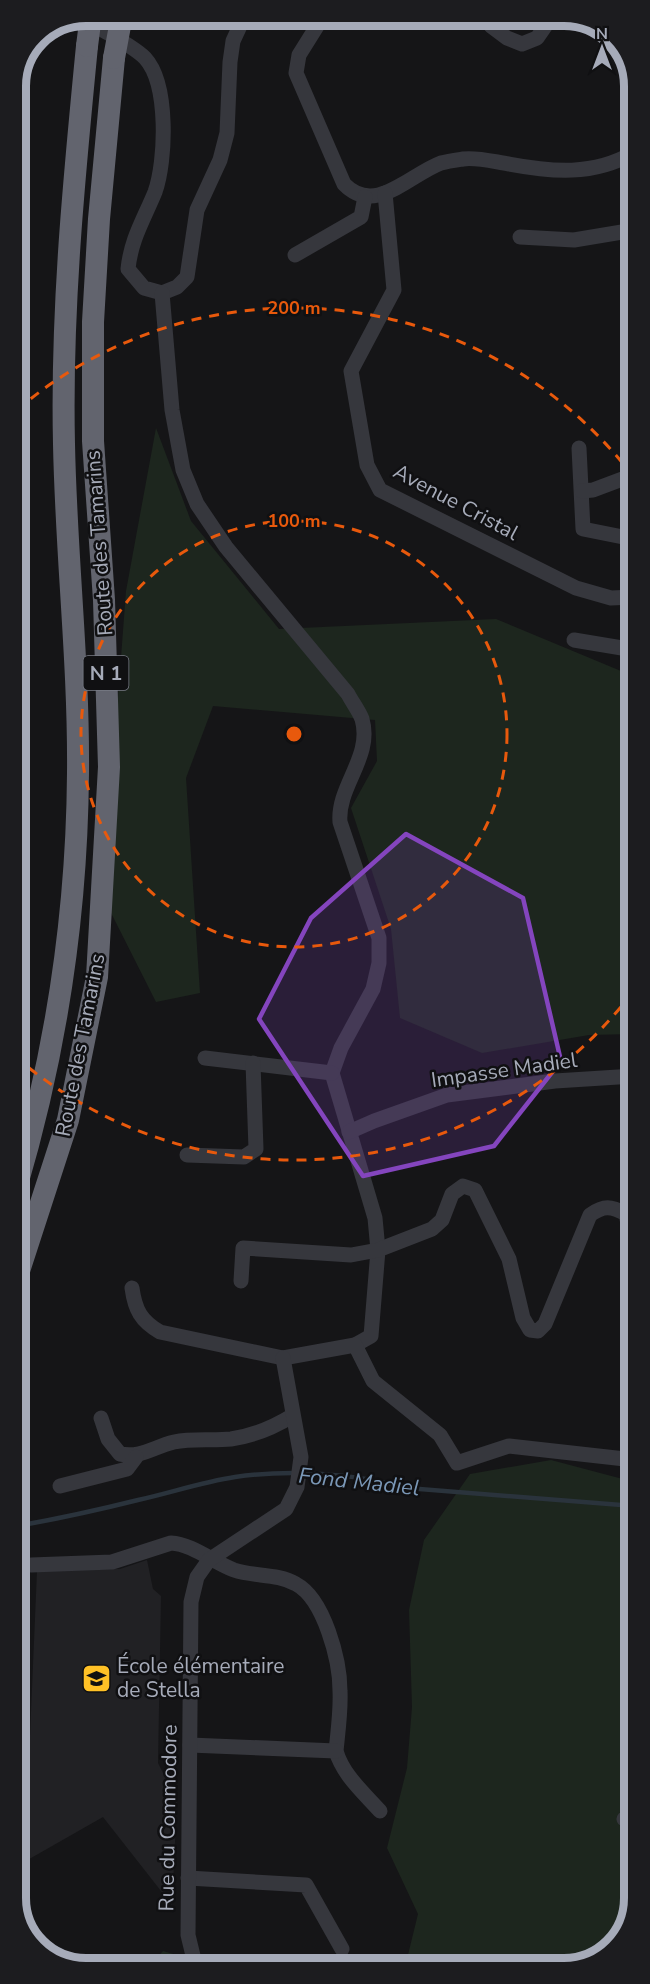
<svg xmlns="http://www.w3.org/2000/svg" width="650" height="1984" viewBox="0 0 650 1984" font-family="'Nunito Sans',sans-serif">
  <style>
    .built { fill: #212124 }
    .green { fill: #1d261e }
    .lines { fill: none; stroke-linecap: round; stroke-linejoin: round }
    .stream { stroke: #2a333c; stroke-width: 4.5 }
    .minor { stroke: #36373d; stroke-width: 15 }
    .highway { stroke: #62646e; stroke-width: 22 }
    .highway-bridge { stroke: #62646e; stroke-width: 22 }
    .marked { fill: #8445be; fill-opacity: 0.2; stroke: #8445be; stroke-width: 4.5; stroke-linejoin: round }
    .ring { fill: none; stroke: #e8590c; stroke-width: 3; stroke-dasharray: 10 8 }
    .labels { text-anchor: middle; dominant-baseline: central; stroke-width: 5; stroke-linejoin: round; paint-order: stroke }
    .shield { fill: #101012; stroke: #797c87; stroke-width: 1.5 }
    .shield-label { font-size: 20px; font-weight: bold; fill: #a6abb9 }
    .street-label { font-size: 21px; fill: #a6abb9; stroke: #101012 }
    .poi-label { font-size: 21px; fill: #a6abb9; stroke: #101012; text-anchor: start }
    .water-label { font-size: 22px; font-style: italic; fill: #7a97b6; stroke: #101012 }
    .rim { fill: none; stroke: #a6abb9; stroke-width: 8 }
    .centre { fill: #e8590c; stroke: #101012; stroke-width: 3 }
    .ring-label { font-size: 18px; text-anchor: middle; font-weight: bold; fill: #e8590c; stroke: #101012; stroke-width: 5; stroke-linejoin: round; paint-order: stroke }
  </style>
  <rect width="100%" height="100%" fill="#151517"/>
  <path class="built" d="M147,1560L153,1589L161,1596L158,1763L177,1801L172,1905L103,1817L24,1862L17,1863V1759H29L37,1571L120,1569Z"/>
  <g class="green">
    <path d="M156,428L191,521L279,629L496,619L633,676L634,1034L589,1035L482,1053L400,1018L391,929L351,808L377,761L375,720L213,706L186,778L200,993L156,1002L103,897L126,591Z"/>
    <path d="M551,1460L634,1482L635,1899L620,1942L582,1967H405L418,1914L387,1848L407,1768L412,1707L409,1610L424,1540L470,1474Z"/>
    <path d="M163,1951L221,1968L147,1969Z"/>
  </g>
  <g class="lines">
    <path class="stream" d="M17,1526C57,1519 98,1510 138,1500C170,1493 202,1482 235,1477C290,1469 354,1473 407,1488L634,1506"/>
    <g class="minor">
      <path d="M324,15L299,55L296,73L344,184C375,216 409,175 441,163C448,161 456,160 463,159C477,157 495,162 509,164C552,172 593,176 633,153"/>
      <path d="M83,19C101,30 131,44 145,58C169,84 166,161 155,192C144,219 131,239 128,269L144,288L162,293L177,287L187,277L197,210L220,160L227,133L230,62L233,41L245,15"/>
      <path d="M491,26L507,38L522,44L537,38L553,15"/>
      <path d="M385,193L394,290L351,371L367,465L380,490L576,588L611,598L633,597"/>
      <path d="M633,208L628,231L633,250"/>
      <path d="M520,237L574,240L628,231"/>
      <path d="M295,255L361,217L365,197"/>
      <path d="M162,293L172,410L183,470L197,504L226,547L348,694C352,702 359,711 362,719C373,757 337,786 340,822L379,938V963L373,989L341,1048L332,1073L375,1218L378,1250L371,1336L355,1345"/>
      <path d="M579,448L583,529L633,539"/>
      <path d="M582,491L593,490L633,475"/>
      <path d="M574,640L622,648H633"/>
      <path d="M205,1058L332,1073"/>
      <path d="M349,1132L374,1121L447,1095L555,1081L634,1076"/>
      <path d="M187,1155L244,1157L256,1149L253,1063"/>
      <path d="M241,1281L243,1248L351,1255L378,1250L432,1229L442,1220L452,1194L463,1186L475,1190L509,1259L523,1318L530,1330L538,1331L545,1324L590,1215C604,1205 611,1206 626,1214L634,1253"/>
      <path d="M132,1288C135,1310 141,1321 160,1332L283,1358L355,1345L373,1381L440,1435L457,1463L509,1446L634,1460"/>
      <path d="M101,1418L108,1439L120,1454C142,1458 153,1447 174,1442C193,1438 212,1441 231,1439C252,1436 274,1427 292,1416"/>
      <path d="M60,1486L127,1469L136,1457"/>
      <path d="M31,1565L112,1562L171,1543C192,1544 213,1562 234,1570C254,1577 277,1573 296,1584C324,1599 340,1660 340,1691C341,1710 338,1731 336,1751C343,1775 363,1792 380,1811"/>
      <path d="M190,1745L336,1751"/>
      <path d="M624,1819L635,1824"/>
      <path d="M188,1878L306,1885L342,1949"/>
      <path d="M196,1968L188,1935L191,1602L197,1577L209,1560L286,1509L297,1487L301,1457L283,1358"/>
    </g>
    <g class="highway">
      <path d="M16,1188C56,1053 77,914 78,773C79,663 66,554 64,444C61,311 74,179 87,46"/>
      <path d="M17,1277L68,1120L97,977L109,767L104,600L93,441V322L99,219L114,58"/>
    </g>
    <g class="highway-bridge">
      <path d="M87,46L91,15"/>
      <path d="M114,58L122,15"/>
    </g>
  </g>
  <path class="marked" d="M406,834L523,898L561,1061L494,1146L363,1176L259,1019L311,918Z"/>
  <g class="ring">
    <circle cx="294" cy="734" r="213"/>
    <path d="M632 993A426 426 0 0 1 17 1058M17 410A426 426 0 0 1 632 475"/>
  </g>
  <defs>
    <symbol id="school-square" viewBox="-11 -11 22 22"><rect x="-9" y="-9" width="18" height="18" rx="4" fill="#ffc126" stroke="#101012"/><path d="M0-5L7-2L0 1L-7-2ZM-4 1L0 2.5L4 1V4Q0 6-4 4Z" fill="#111"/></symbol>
  </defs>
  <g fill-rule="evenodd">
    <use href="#school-square" x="80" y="1662" width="33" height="33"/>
  </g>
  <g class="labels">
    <rect class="shield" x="83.5" y="656" width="45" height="34" rx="4.5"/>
    <g class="shield-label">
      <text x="106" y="673">N 1</text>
    </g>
    <g class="street-label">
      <text transform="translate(456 502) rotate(28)">Avenue Cristal</text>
      <text transform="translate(99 543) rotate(-94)">Route des Tamarins</text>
      <text transform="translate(80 1045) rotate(-79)">Route des Tamarins</text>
      <text transform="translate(504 1070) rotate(-8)">Impasse Madiel</text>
      <text transform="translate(168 1818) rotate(-89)">Rue du Commodore</text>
    </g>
    <g class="poi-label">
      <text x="117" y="1666">École élémentaire<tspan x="117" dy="24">de Stella</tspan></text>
    </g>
    <g class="water-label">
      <text transform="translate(359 1482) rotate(6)">Fond Madiel</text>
    </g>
  </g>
  <path d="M0 0H650V1984H0ZM86 26H564A60 60 0 0 1 624 86V1898A60 60 0 0 1 564 1958H86A60 60 0 0 1 26 1898V86A60 60 0 0 1 86 26Z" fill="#1c1c1f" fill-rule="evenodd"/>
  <path class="rim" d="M86 26H564A60 60 0 0 1 624 86V1898A60 60 0 0 1 564 1958H86A60 60 0 0 1 26 1898V86A60 60 0 0 1 86 26Z"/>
  <circle cx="294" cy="734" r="9" class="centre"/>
  <g class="ring-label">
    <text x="294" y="314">200 m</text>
    <text x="294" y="527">100 m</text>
  </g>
  <g transform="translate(602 48)" stroke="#101012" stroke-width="4.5" paint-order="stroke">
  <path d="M0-4.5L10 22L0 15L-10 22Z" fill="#a6abb9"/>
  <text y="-9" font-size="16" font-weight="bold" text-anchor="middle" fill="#a6abb9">N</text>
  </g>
</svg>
